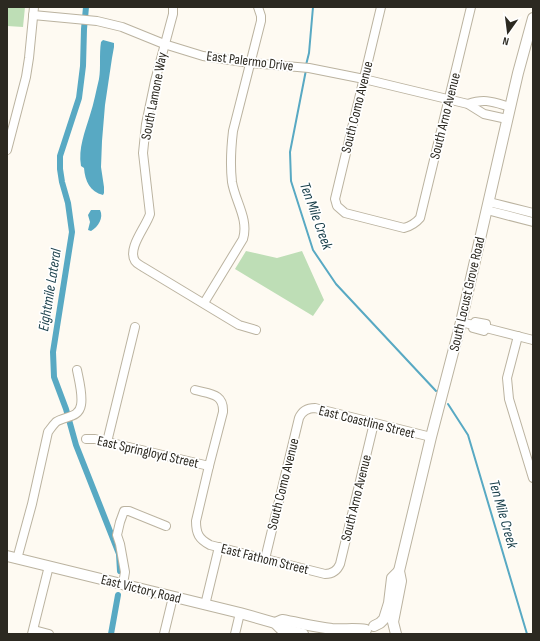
<svg xmlns="http://www.w3.org/2000/svg" width="540" height="641" viewBox="0 0 540 641" font-family="'Sofia Sans Condensed',sans-serif">
  <style>
    .green { fill: #bedeb6 }
    .water { fill: #58a9c3 }
    .lines { fill: none; stroke-linecap: round; stroke-linejoin: round }
    .stream { stroke: #58a9c3; stroke-width: 2 }
    .canal { stroke: #58a9c3; stroke-width: 6 }
    .minor-casing { stroke: #bbb3a0; stroke-width: 10 }
    .major-casing { stroke: #bbb3a0; stroke-width: 12 }
    .minor { stroke: #fff; stroke-width: 8 }
    .major { stroke: #fff; stroke-width: 10 }
    .labels { text-anchor: middle; dominant-baseline: central; stroke-width: 3.5; stroke-linejoin: round; paint-order: stroke }
    .street-label { font-size: 14px; fill: #2c2921; stroke: #fff }
    .water-label { font-size: 15px; font-style: italic; fill: #193f4a; stroke: #fff }
  </style>
  <rect width="100%" height="100%" fill="#fefaf2"/>
  <g class="green">
    <path d="M7,7H25L23,27L7,26Z"/>
    <path d="M246,251L277,258L302,251L324,300L313,316L235,269Z"/>
  </g>
  <g class="water">
    <path d="M103,40L114,43V47L112,58L105,105L102,141L101,167L104,187V193L103,195C90,192 85,181 84,168L81,166C78,148 85,132 90,115C94,103 96,91 99,79C101,67 99,55 101,42Z"/>
    <path d="M91,210H100C104,218 98,227 91,231L88,230L90,222L88,215Z"/>
  </g>
  <g class="lines">
    <g class="stream">
      <path d="M306,65L309,53L313,7"/>
      <path d="M306,70L290,152L291,181L313,250L336,284L436,391"/>
      <path d="M448,404L468,435L527,634"/>
    </g>
    <g class="canal">
      <path d="M86,7L84,29L83,66L79,98L60,156V169L62,182L68,203L72,232L53,352L54,377L66,409L76,445L119,554L120,571"/>
      <path d="M111,634L118,595"/>
    </g>
    <defs>
      <g id="minor">
        <path d="M173,7V14L155,81L146,124L143,153L150,214C146,227 127,248 135,261C137,264 140,265 143,267L239,325L256,330"/>
        <path d="M381,7L335,199L337,206L345,213L404,228C411,226 415,224 420,218L471,7"/>
        <path d="M33,15L97,21L122,27L164,44L203,56L250,63L309,68L364,79L468,104L484,114L507,119"/>
        <path d="M468,104C485,98 493,102 510,107"/>
        <path d="M7,150L26,77L29,58L34,7"/>
        <path d="M489,202L533,213"/>
        <path d="M487,210L533,222"/>
        <path d="M204,303L243,239C249,219 235,201 232,182C230,165 231,148 233,131L261,21V16L258,7"/>
        <path d="M461,322L473,325L475,322L486,324V328L484,331L473,328V325"/>
        <path d="M486,328L533,340"/>
        <path d="M518,336L507,378L509,399L533,478"/>
        <path d="M195,390C209,394 224,393 223,412L209,466L196,521C196,534 199,539 210,545L325,574C332,574 337,571 340,564L374,423"/>
        <path d="M86,439H95L209,466"/>
        <path d="M107,442L135,327"/>
        <path d="M17,559L32,504L48,432C51,428 53,425 56,422C65,416 79,418 81,405C83,395 79,380 77,370"/>
        <path d="M265,559L299,418C302,411 307,408 315,408L431,437"/>
        <path d="M123,584L125,572L120,544L117,535L120,522L124,511H129L166,526"/>
        <path d="M205,605L219,547"/>
        <path d="M34,630L49,634"/>
        <path d="M32,634L49,566"/>
        <path d="M164,634L173,597"/>
        <path d="M235,634L240,613"/>
      </g>
      <g id="major">
        <path d="M7,556L240,613L275,623L281,629L303,634"/>
        <path d="M275,623L282,620C299,623 315,627 332,629C344,630 355,628 366,630"/>
        <path d="M374,626L380,623L384,619L389,603L392,578L399,571"/>
        <path d="M396,634L393,622L401,581L399,571L431,437L461,322L518,73L533,18"/>
      </g>
    </defs>
    <use href="#minor" class="minor-casing"/>
    <use href="#major" class="major-casing"/>
    <use href="#minor" class="minor"/>
    <use href="#major" class="major"/>
  </g>
  <g class="labels">
    <g class="street-label">
      <text transform="translate(250 61) rotate(7)">East Palermo Drive</text>
      <text transform="translate(154 96) rotate(-79)">South Lamone Way</text>
      <text transform="translate(357 107) rotate(-76)">South Como Avenue</text>
      <text transform="translate(445 116) rotate(-76)">South Arno Avenue</text>
      <text transform="translate(467 294) rotate(-77)">South Locust Grove Road</text>
      <text transform="translate(367 422) rotate(14)">East Coastline Street</text>
      <text transform="translate(148 452) rotate(13)">East Springloyd Street</text>
      <text transform="translate(283 484) rotate(-76)">South Como Avenue</text>
      <text transform="translate(356 498) rotate(-76)">South Arno Avenue</text>
      <text transform="translate(265 559) rotate(14)">East Fathom Street</text>
      <text transform="translate(141 589) rotate(14)">East Victory Road</text>
    </g>
    <g class="water-label">
      <text transform="translate(316 216) rotate(70)">Ten Mile Creek</text>
      <text transform="translate(50 290) rotate(-81)">Eightmile Lateral</text>
      <text transform="translate(503 514) rotate(74)">Ten Mile Creek</text>
    </g>
  </g>
  <rect width="540" height="641" fill="none" stroke="#2c2921" stroke-width="16"/>
  <g transform="translate(508 32) rotate(194)" stroke="#ffffff" stroke-width="3" paint-order="stroke">
  <path d="M0-3L7 15L0 10L-7 15Z" fill="#2c2921"/>
  <text y="-6" font-size="11" font-weight="bold" text-anchor="middle" fill="#2c2921">N</text>
  </g>
</svg>
